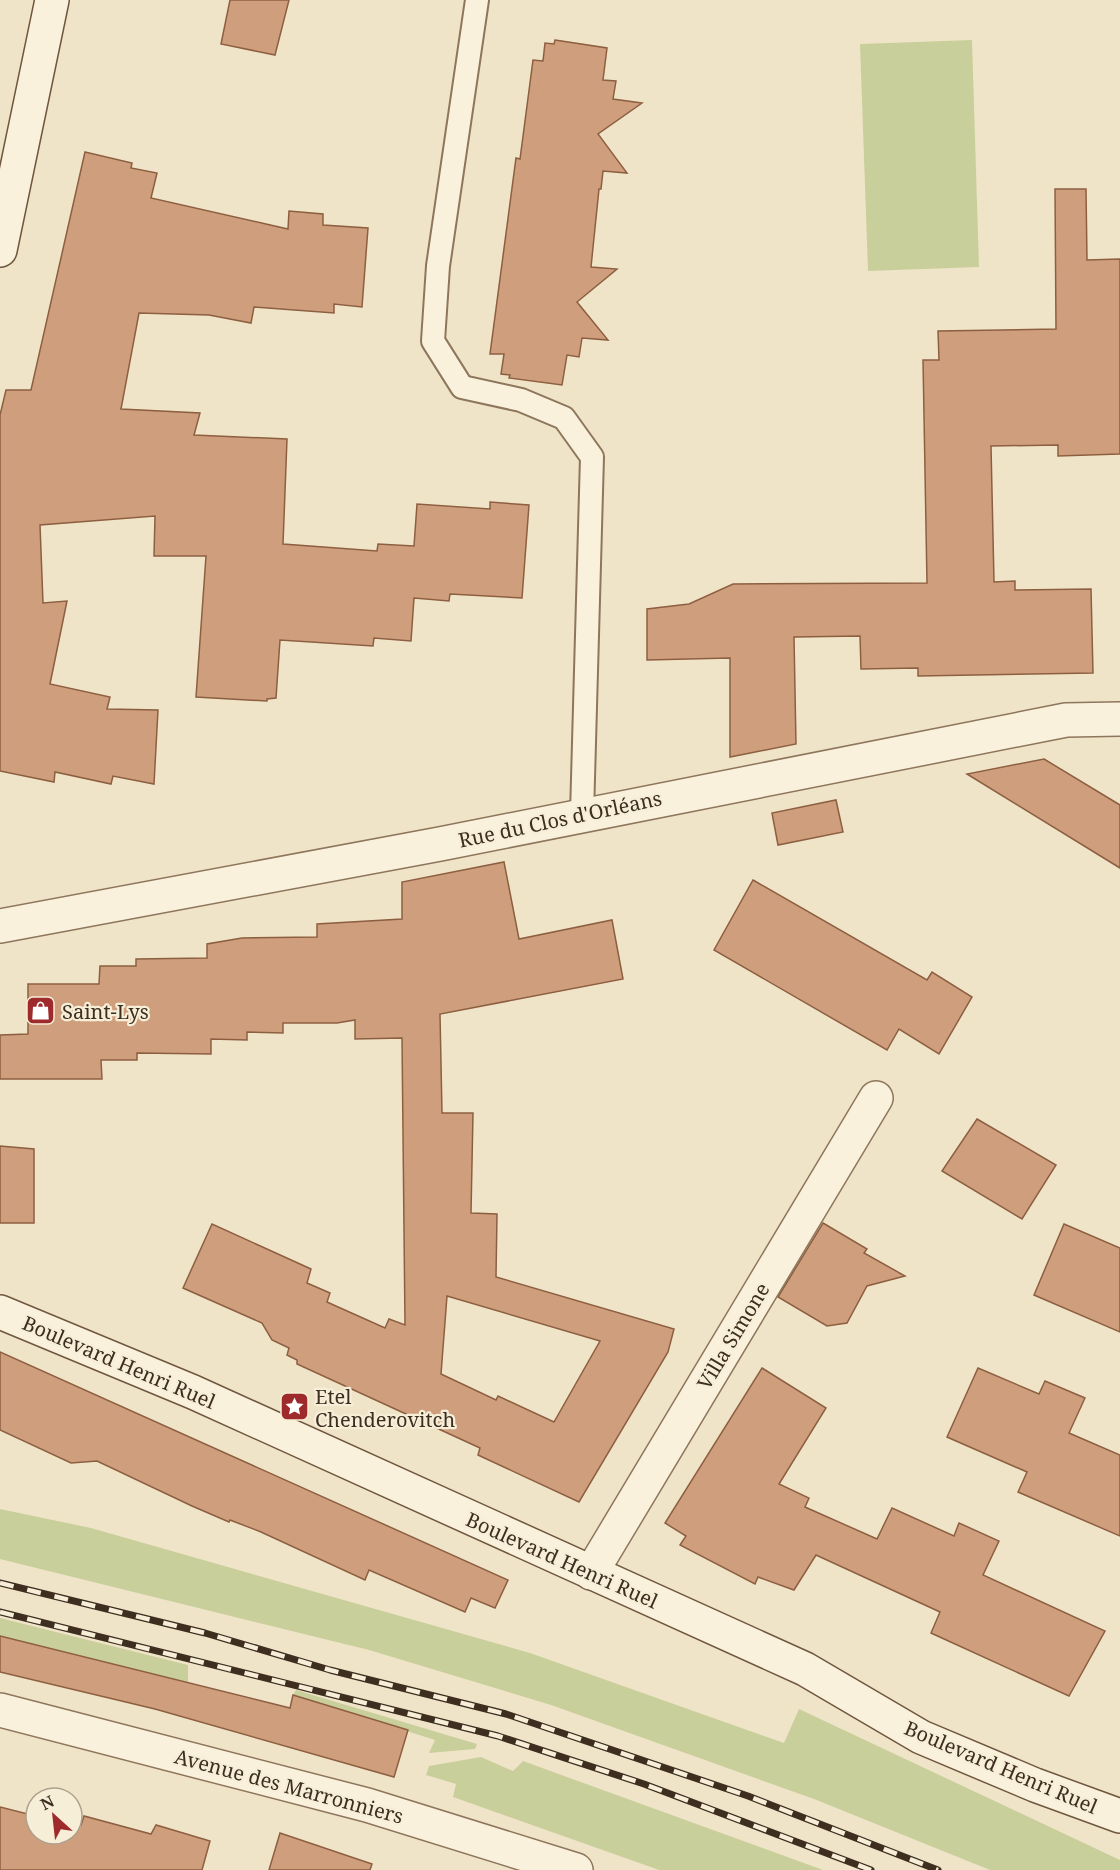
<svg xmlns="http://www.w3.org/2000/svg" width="1120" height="1870" viewBox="0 0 1120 1870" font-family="'Noto Serif',serif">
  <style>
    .green { fill: #c9cf9b }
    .building { fill: #cf9f7d; stroke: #8d5f41; stroke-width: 1.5; fill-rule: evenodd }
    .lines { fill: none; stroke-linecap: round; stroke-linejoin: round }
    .lane-casing { stroke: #8d765c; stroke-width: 26 }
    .street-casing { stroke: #8d765c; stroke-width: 36 }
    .secondary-casing { stroke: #6f573f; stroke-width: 36 }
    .lane { stroke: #faf1dc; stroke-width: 22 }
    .street { stroke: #faf1dc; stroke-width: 33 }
    .secondary { stroke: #faf1dc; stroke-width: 33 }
    .rail-casing { stroke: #3d2e20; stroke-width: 7 }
    .rail { stroke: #f7eed8; stroke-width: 4.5; stroke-dasharray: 14; stroke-linecap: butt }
    .labels { text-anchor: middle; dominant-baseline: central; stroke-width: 4.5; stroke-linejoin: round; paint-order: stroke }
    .street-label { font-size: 20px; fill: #3d2e20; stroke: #f7eed8 }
    .poi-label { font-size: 20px; fill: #3d2e20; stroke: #f7eed8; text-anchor: start }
  </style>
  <rect width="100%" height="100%" fill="#f0e4c8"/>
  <g class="green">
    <path d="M972,40L979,267L868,271L860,44Z"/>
    <path d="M0,1509L91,1528L530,1653L784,1743L799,1709L1120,1860V1870H990L814,1799L551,1705L369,1650L0,1559Z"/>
    <path d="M0,1618L188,1665V1684L0,1636Z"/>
    <path d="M296,1690L477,1744L475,1749L429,1753L435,1740L293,1695Z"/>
    <path d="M481,1757L513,1771L523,1761L823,1870H659L453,1797L456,1784L426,1775L429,1766Z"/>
  </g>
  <g class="building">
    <path d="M230,0H289L275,55L221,44Z"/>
    <path d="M555,40L607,48L603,80L616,81L613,99L642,103L598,134L627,173L603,171L601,189H599L591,267L617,269L577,302L608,340L582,338L579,357L567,355L562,385L509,378L510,375L501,374L504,354H490L516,158L520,159L533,60L543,61L545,43L554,44Z"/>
    <path d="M85,152L132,163L131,168L157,173L151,198L288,229L289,211L323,214V225L368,228L362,307L334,304V313L254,307L251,323L209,315L139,313L121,409L200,413L194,435L287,439L283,544L377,551L378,544L414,546L417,504L490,509V502L529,505L522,598L450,594L449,601L414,598L411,641L374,638L373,646L280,640L276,698L267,699V701L196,697L206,556H154L155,516L40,525L43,603L67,601L50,684L110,697L107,709L158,710L154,784L113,776L111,784L55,772L54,782L0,771V415L6,390H31Z"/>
    <path d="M1055,189H1086L1087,260L1120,259V454L1058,456V445L991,446L994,582L1015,581V590L1091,589L1093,673L918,676V668L861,669L860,636L794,637L796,744L730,757V658L647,660V609L689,604L733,584L927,583L923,360H939L938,331L1056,329Z"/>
    <path d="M1044,759L1120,805V868L967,774Z"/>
    <path d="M836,800L843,832L778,845L772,813Z"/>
    <path d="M504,862L519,939L612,920L623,979L440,1014L442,1113H473L471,1213L497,1214L496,1277L674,1329L668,1352L579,1502L478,1455L480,1448L297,1364V1360L287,1355L289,1348L272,1340L262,1323L183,1288L212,1224L311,1269L307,1283L330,1293L327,1302L385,1328L389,1319L405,1325L402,1038L355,1039V1020L337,1023H283V1033L247,1032V1040L211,1039V1054L137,1053V1060H101L102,1079H0V1035L28,1034V984H99L100,966H136V959L207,958V944L242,938L317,937V924L402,919V882ZM447,1296L600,1341L554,1422L498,1396L496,1400L441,1374Z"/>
    <path d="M753,880L927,980L932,972L972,997L939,1054L899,1029L887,1050L714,950Z"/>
    <path d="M977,1119L1056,1165L1022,1219L942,1171Z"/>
    <path d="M0,1146L34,1149V1223H0Z"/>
    <path d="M823,1223L867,1249L864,1253L905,1276L867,1286L847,1323L827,1326L778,1297Z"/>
    <path d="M1064,1224L1120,1248V1332L1034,1295Z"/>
    <path d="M0,1352L508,1580L495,1608L471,1598L465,1612L369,1570L365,1580L261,1532L230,1520L229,1522L192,1506L97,1461L71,1463L0,1430Z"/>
    <path d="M762,1368L826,1408L779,1484L809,1498L805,1507L877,1539L892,1508L954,1536L959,1523L999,1541L983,1575L1105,1631L1069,1696L931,1633L940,1612L816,1555L794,1590L758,1577L755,1584L680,1545L686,1536L665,1523Z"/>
    <path d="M978,1368L1039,1394L1045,1381L1085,1398L1069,1433L1120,1455V1536L1018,1492L1027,1472L947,1437Z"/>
    <path d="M0,1636L290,1708L293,1695L408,1730L394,1777L155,1709L0,1672Z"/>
    <path d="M0,1807L36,1816V1834H72V1822L81,1825L84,1816L151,1834L156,1825L210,1841L202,1870H0Z"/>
    <path d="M280,1833L372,1864L370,1870H269Z"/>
  </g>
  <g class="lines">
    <defs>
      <path id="lane" d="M477,0L438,266L433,341L462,387L521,400L564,418L592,457L582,814"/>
      <g id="street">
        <path d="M0,926L440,844L1066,720L1120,719"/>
        <path d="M591,1573L876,1098"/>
        <path d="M0,1710L367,1805L576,1870"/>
      </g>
      <g id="secondary">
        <path d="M0,250L52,0"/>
        <path d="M0,1312L193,1392L805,1669L921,1737L1035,1785L1120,1816"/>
      </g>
    </defs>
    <use href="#lane" class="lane-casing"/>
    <use href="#street" class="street-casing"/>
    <use href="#secondary" class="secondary-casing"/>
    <use href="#lane" class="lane"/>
    <use href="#street" class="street"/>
    <use href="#secondary" class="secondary"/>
    <defs>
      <g id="rail">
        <path d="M0,1583L205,1633L330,1670L506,1714L748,1796L938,1870"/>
        <path d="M0,1612L498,1736L644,1784L871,1870"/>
      </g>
    </defs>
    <use href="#rail" class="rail-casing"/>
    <use href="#rail" class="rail"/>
  </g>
  <defs>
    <symbol id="shop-square" viewBox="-11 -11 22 22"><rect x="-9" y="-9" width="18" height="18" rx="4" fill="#9e2a2b" stroke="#f7eed8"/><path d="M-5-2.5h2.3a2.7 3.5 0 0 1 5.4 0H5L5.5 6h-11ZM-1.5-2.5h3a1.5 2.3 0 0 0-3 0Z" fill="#fff"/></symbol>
    <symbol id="sight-square" viewBox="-11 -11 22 22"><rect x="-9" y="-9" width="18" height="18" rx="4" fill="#9e2a2b" stroke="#f7eed8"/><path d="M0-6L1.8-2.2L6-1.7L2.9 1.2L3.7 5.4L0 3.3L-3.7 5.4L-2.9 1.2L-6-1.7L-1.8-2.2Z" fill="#fff"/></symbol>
  </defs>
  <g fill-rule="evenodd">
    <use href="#shop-square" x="24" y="994" width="33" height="33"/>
    <use href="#sight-square" x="278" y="1390" width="33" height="33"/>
  </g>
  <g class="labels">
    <g class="street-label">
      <text transform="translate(560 819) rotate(-12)">Rue du Clos d'Orléans</text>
      <text transform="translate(733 1336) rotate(-59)">Villa Simone</text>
      <text transform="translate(119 1362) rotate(23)">Boulevard Henri Ruel</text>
      <text transform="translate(562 1560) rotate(24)">Boulevard Henri Ruel</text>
      <text transform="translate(1001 1767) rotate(23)">Boulevard Henri Ruel</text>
      <text transform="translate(289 1786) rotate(15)">Avenue des Marronniers</text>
    </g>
    <g class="poi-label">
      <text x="62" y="1011">Saint-Lys</text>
      <text x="315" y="1396">Etel<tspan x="315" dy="23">Chenderovitch</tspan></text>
    </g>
  </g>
  <g transform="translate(54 1816) rotate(333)"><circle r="28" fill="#f7eed8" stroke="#ada18e" stroke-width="1.5"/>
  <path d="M0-4.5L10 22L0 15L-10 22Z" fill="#9e2a2b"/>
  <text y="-9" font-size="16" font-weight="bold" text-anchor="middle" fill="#3d2e20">N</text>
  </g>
</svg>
